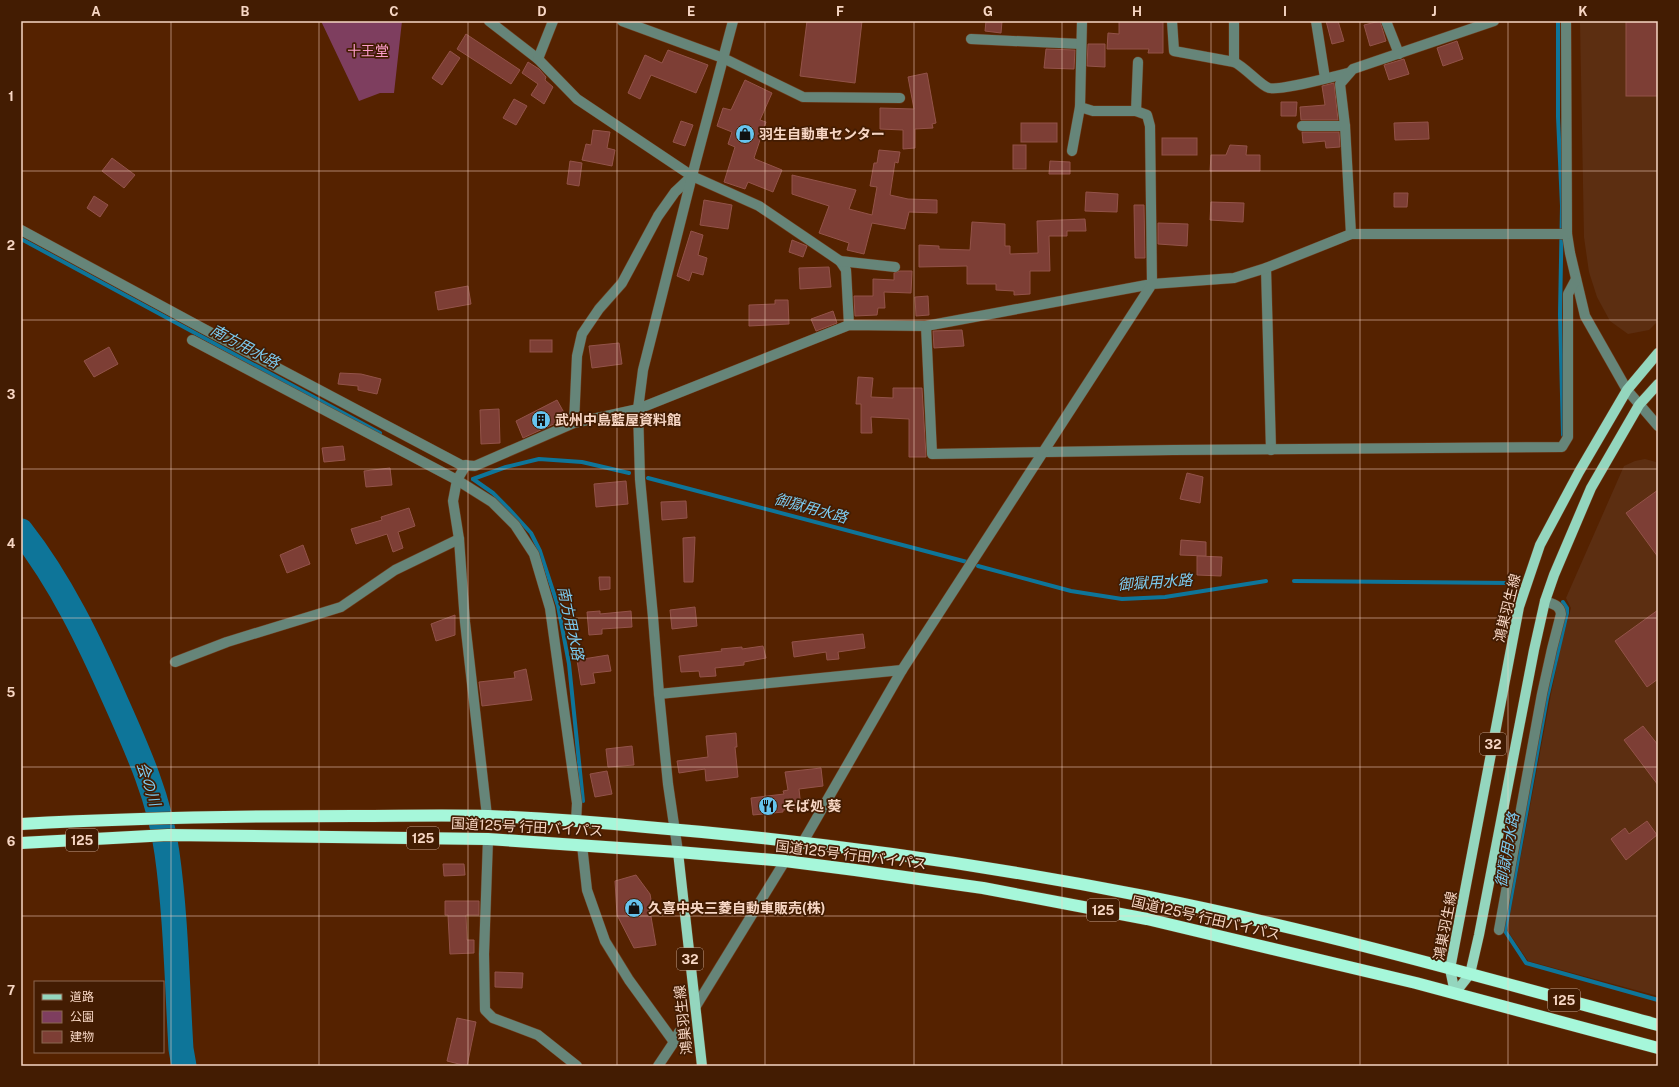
<svg xmlns="http://www.w3.org/2000/svg" width="1679" height="1087" viewBox="0 0 1679 1087" font-family="'Public Sans','Noto Sans JP',sans-serif">
  <style>
    .built { fill: #5c2e11 }
    .green { fill: #7e3e5f }
    .lines { fill: none; stroke-linecap: round; stroke-linejoin: round }
    .stream { stroke: #0e7599; stroke-width: 4 }
    .river { stroke: #0e7599; stroke-width: 25 }
    .building { fill: #7d3e35; stroke: #935349 }
    .minor-casing { stroke: #6f3f1f; stroke-width: 11 }
    .major-casing { stroke: #6f3f1f; stroke-width: 11 }
    .highway-casing { stroke: #6f3f1f; stroke-width: 13 }
    .minor { stroke: #668579; stroke-width: 10 }
    .major { stroke: #94d6be; stroke-width: 10 }
    .highway { stroke: #a6f7da; stroke-width: 12 }
    .grid { fill: none; stroke: #f7d6c4; stroke-width: 1; stroke-opacity: 0.55 }
    .labels { text-anchor: middle; dominant-baseline: central; stroke-width: 3.5; stroke-linejoin: round; paint-order: stroke }
    .shield { fill: #431c02; stroke: #c19e8a; stroke-width: 1 }
    .shield-label { font-size: 13px; font-weight: bold; fill: #f7d6c4 }
    .park-label { font-size: 14px; fill: #fd9ecc; stroke: #431c02 }
    .poi-label { font-size: 14px; font-weight: bold; fill: #f7d6c4; stroke: #431c02; text-anchor: start }
    .street-label { font-size: 14px; fill: #f7d6c4; stroke: #431c02 }
    .water-label { font-size: 15px; font-style: italic; fill: #7ccbf0; stroke: #431c02 }
    .neatline { fill: none; stroke: #f7d6c4; stroke-width: 1.5 }
    .grid-label { font-size: 13px; text-anchor: middle; font-weight: bold; fill: #f7d6c4 }
  </style>
  <rect width="100%" height="100%" fill="#520"/>
  <g class="built">
    <path d="M1580,21H1658V321L1649,330L1628,334L1610,321L1597,297L1589,272L1584,237Z"/>
    <path d="M1645,459L1656,462L1658,465V996L1528,961L1507,930L1551,694L1562,640L1571,608L1566,598L1624,466L1635,461Z"/>
  </g>
  <path class="green" d="M321,21H402L394,93H380L359,101Z"/>
  <g class="lines">
    <g class="stream">
      <path d="M1558,21V117L1562,206L1560,314L1563,435"/>
      <path d="M23,240L380,433"/>
      <path d="M648,478L967,562"/>
      <path d="M473,479L493,493L509,509L531,533L540,551L558,606L569,664L583,801"/>
      <path d="M473,479L506,467L539,459L582,462L629,473"/>
      <path d="M978,566L1071,591L1122,599L1165,597L1266,581"/>
      <path d="M1294,581L1510,583"/>
      <path d="M1563,602L1567,608V613L1547,698L1505,931L1526,963L1658,1000"/>
    </g>
    <path class="river" d="M21,531C61,582 90,643 116,702C138,751 160,800 167,853C176,917 177,984 181,1049L184,1066"/>
  </g>
  <g class="building">
    <path d="M807,21H862L855,83L800,76Z"/>
    <path d="M986,21H1002L1001,33L985,31Z"/>
    <path d="M1119,21H1163V53H1148L1149,49H1107L1108,33L1119,34Z"/>
    <path d="M1326,21H1338L1344,41L1332,44Z"/>
    <path d="M1380,21L1386,41L1370,46L1364,25Z"/>
    <rect x="1626" y="21" width="32" height="75"/>
    <path d="M466,34L520,70L511,84L457,49Z"/>
    <path d="M1457,41L1463,59L1443,66L1437,48Z"/>
    <path d="M1088,44H1105V67L1087,66Z"/>
    <path d="M1046,49L1075,50L1074,69L1044,68Z"/>
    <path d="M668,50L708,65L696,93L651,75L640,99L628,93L645,55L662,63Z"/>
    <path d="M450,51L460,58L442,85L432,78Z"/>
    <path d="M1404,59L1409,74L1389,80L1384,65Z"/>
    <path d="M528,62L539,69L546,77L545,80L553,87L544,104L531,95L538,84L522,73Z"/>
    <path d="M927,73L936,123L932,124L933,128L915,129V148L903,149V130L880,129V108L914,109L908,77Z"/>
    <path d="M745,80L772,93L760,120L766,122L754,158L755,159L782,170L773,192L748,182L745,189L724,182L735,147L728,144L732,132L717,126L723,108L731,110Z"/>
    <path d="M1334,83L1338,120H1301L1300,107L1325,105L1322,86Z"/>
    <path d="M514,99L527,106L516,125L503,118Z"/>
    <path d="M1281,102H1297L1296,116H1281Z"/>
    <path d="M681,121L693,125L685,146L673,142Z"/>
    <path d="M1428,122L1429,139L1395,140L1394,123Z"/>
    <rect x="1021" y="123" width="36" height="19"/>
    <path d="M593,130L610,132L607,148L615,150L612,166L582,160L586,144L591,145Z"/>
    <path d="M1302,132H1339L1340,147L1326,148L1325,141L1303,143Z"/>
    <rect x="1162" y="138" width="35" height="17"/>
    <rect x="1013" y="145" width="13" height="24"/>
    <path d="M1230,145L1247,146L1246,155H1260V171H1210L1211,155H1226Z"/>
    <path d="M879,150L900,152L898,163L895,162L890,195L908,199L937,200V213L909,212L905,229L872,223L864,254L847,250L849,243L819,233L829,206L792,194V175L856,190L849,209L872,215L877,187L870,186L874,163H877Z"/>
    <path d="M112,158L135,175L124,188L102,171Z"/>
    <path d="M570,161L582,163L579,186L567,184Z"/>
    <path d="M1050,161L1070,162V174H1049Z"/>
    <path d="M1086,192L1118,194L1117,212L1085,211Z"/>
    <path d="M1394,193H1408L1407,207H1394Z"/>
    <path d="M94,196L108,205L100,217L87,208Z"/>
    <path d="M704,200L732,205L728,229L700,225Z"/>
    <path d="M1211,202L1244,203L1243,222L1210,220Z"/>
    <path d="M1134,205H1144L1145,258H1135Z"/>
    <path d="M1085,219L1086,231H1067V236H1049L1050,271H1030V294L1014,295V291L996,290V284H967V266L919,267V245L939,246V249L970,250L972,222L1005,224V246H1010V254L1038,253L1037,221Z"/>
    <path d="M1158,223L1188,224L1187,246L1158,244Z"/>
    <path d="M691,231L703,235L698,255L707,258L703,275L692,272L689,281L677,276Z"/>
    <path d="M792,240L807,246L803,257L789,252Z"/>
    <path d="M829,267L831,287L800,289L799,268Z"/>
    <path d="M900,271H912L911,293L884,292L885,308H878L877,315L855,316L854,296H873V279L894,280V273Z"/>
    <path d="M468,286L471,304L438,310L435,292Z"/>
    <path d="M928,296L929,315L916,316L915,297Z"/>
    <path d="M775,300H788L789,324L749,326V305L775,304Z"/>
    <path d="M833,311L837,323L816,331L811,319Z"/>
    <path d="M962,330L964,346L934,348L933,331Z"/>
    <rect x="530" y="340" width="22" height="12"/>
    <path d="M619,343L622,364L592,368L589,346Z"/>
    <path d="M109,347L118,364L94,377L84,361Z"/>
    <path d="M340,373L361,374L381,379L377,394L358,390V386L338,384Z"/>
    <path d="M858,377L873,378L871,397L893,398V388H922L926,457H909V419L871,417L872,433H861V404H856Z"/>
    <path d="M557,400L567,418L523,438L516,421Z"/>
    <path d="M499,409L500,443L481,444L480,410Z"/>
    <path d="M343,446L345,460L324,462L322,448Z"/>
    <path d="M390,468L392,485L366,487L364,471Z"/>
    <path d="M1187,473L1203,477L1200,503L1180,499Z"/>
    <path d="M626,481L628,504L596,507L594,484Z"/>
    <path d="M1658,490V557L1626,513Z"/>
    <path d="M686,501L687,518L662,520L661,502Z"/>
    <path d="M409,508L415,526L398,532L403,548L393,552L387,534L356,544L351,529L382,520L381,517Z"/>
    <path d="M695,537L693,582H684L683,538Z"/>
    <path d="M1181,540L1206,542V556L1180,555Z"/>
    <path d="M303,545L310,564L287,573L280,555Z"/>
    <path d="M1197,556L1222,557L1221,576L1197,575Z"/>
    <path d="M599,577H610V589L600,590Z"/>
    <path d="M695,607L697,626L672,629L670,610Z"/>
    <path d="M1658,610V679L1647,687L1615,641Z"/>
    <path d="M600,611V614L631,611L632,627L602,629V634L589,635L587,612Z"/>
    <path d="M455,615V635L436,641L431,624Z"/>
    <path d="M863,634L865,648L838,652L839,659L827,660L826,652L794,657L792,642Z"/>
    <path d="M763,646L766,658L744,662V665L715,668L716,676L700,677L699,671L681,672L679,656L722,651L721,649L742,647V649Z"/>
    <path d="M608,655L611,671L593,673L595,683L581,685L577,660Z"/>
    <path d="M526,669L532,700L482,706L479,682L515,678L514,672Z"/>
    <path d="M1643,726L1658,745V785L1624,740Z"/>
    <path d="M736,733L737,747H735L738,777L706,781L705,769L679,773L677,761L708,757L706,736Z"/>
    <path d="M632,746L634,765L608,767L606,749Z"/>
    <path d="M821,768L823,786L799,789L801,808L783,810V812L753,815L751,798L784,794L783,791L788,790L785,772Z"/>
    <path d="M607,771L612,794L595,797L590,774Z"/>
    <path d="M1647,821L1657,835L1626,860L1611,839L1625,828L1629,834Z"/>
    <path d="M443,864H464L465,875L444,876Z"/>
    <path d="M636,875L650,894L653,911H650L656,945L634,948L617,915L615,881Z"/>
    <path d="M445,901H479V915H466L467,940H474V953L450,954L448,915H445Z"/>
    <path d="M495,972L523,973L522,988L495,987Z"/>
    <path d="M457,1018L476,1022L467,1066L447,1061Z"/>
  </g>
  <g class="lines">
    <defs>
      <g id="minor">
        <path d="M489,21L538,59L577,99L692,176L759,206L840,261L846,270L849,325"/>
        <path d="M622,21L723,58L803,97L900,98"/>
        <path d="M1172,21L1174,51L1234,62C1245,67 1261,86 1269,88C1282,91 1334,76 1349,73"/>
        <path d="M1234,21V62"/>
        <path d="M1316,21L1325,78"/>
        <path d="M1386,21L1399,54"/>
        <path d="M1566,21L1567,234L1570,253L1585,316L1627,390L1658,426"/>
        <path d="M971,39L1081,44"/>
        <path d="M538,59L553,21"/>
        <path d="M1136,111L1138,62"/>
        <path d="M1302,126H1345"/>
        <path d="M1072,151L1080,107"/>
        <path d="M21,230L204,329L461,465L475,466L574,423L638,409L849,325L926,326L1152,284L1150,126L1147,115L1136,111H1093L1080,107L1082,21"/>
        <path d="M1351,234L1345,126L1340,84L1353,69L1494,21"/>
        <path d="M840,261L895,267"/>
        <path d="M1266,268L1271,450"/>
        <path d="M926,326L932,454L1173,450L1562,447L1568,437V294L1576,279"/>
        <path d="M192,340L457,480L492,502L515,525L534,554L550,608L577,803L576,822"/>
        <path d="M574,423L577,356L582,334L599,309L622,283L658,216L675,192L692,176"/>
        <path d="M466,465L457,480L453,501L459,539L465,622L487,816"/>
        <path d="M175,662L227,642L341,607L395,570L459,539"/>
        <path d="M659,694L902,670"/>
        <path d="M488,839L484,954L485,1010L493,1018L538,1035L577,1066"/>
        <path d="M803,842L902,670L1152,284L1234,278L1266,268L1351,234H1567"/>
        <path d="M582,845L587,890L605,941L629,980L674,1042L679,1032"/>
        <path d="M678,852L668,784L659,694L653,617L640,479L638,409L643,370L692,176L733,21"/>
        <path d="M1499,930L1542,694L1552,649L1561,614C1560,605 1553,604 1545,601"/>
        <path d="M696,1006L785,861"/>
        <path d="M658,1066L674,1042"/>
      </g>
      <g id="major">
        <path d="M678,852L702,1066"/>
        <path d="M1455,993L1450,969L1519,607L1540,545L1579,472L1627,390L1658,353"/>
        <path d="M1455,993L1470,974L1479,935L1534,650L1545,601L1554,575L1591,488L1639,405L1658,384"/>
      </g>
      <g id="highway">
        <path d="M21,824C132,818 243,816 354,816C399,816 443,815 488,816C540,818 593,822 646,827C815,841 983,864 1149,897C1321,931 1489,979 1658,1025"/>
        <path d="M21,843L168,835L488,839L678,852L785,861L855,870L983,888L1147,919L1416,983L1658,1048"/>
      </g>
    </defs>
    <use href="#minor" class="minor-casing"/>
    <use href="#major" class="major-casing"/>
    <use href="#highway" class="highway-casing"/>
    <use href="#minor" class="minor"/>
    <use href="#major" class="major"/>
    <use href="#highway" class="highway"/>
  </g>
  <path class="grid" d="M171,21V1066M319,21V1066M468,21V1066M617,21V1066M765,21V1066M914,21V1066M1062,21V1066M1211,21V1066M1360,21V1066M1508,21V1066M21,171H1658M21,320H1658M21,469H1658M21,618H1658M21,767H1658M21,916H1658"/>
  <defs>
    <symbol id="shop-disc" viewBox="-11 -11 22 22"><circle r="9.5" fill="#66c4ef" stroke="#431c02"/><path d="M-5-2.5h2.3a2.7 3.5 0 0 1 5.4 0H5L5.5 6h-11ZM-1.5-2.5h3a1.5 2.3 0 0 0-3 0Z" fill="#111"/></symbol>
    <symbol id="building-disc" viewBox="-11 -11 22 22"><circle r="9.5" fill="#66c4ef" stroke="#431c02"/><path d="M-4-6H4V6H1V3H-1V6H-4ZM-2.5-4.3h1.7v1.8h-1.7ZM.8-4.3h1.7v1.8H.8ZM-2.5-1h1.7V.8h-1.7ZM.8-1h1.7V.8H.8Z" fill="#111"/></symbol>
    <symbol id="restaurant-disc" viewBox="-11 -11 22 22"><circle r="9.5" fill="#66c4ef" stroke="#431c02"/><path d="M-5-6h1v4h1v-4h1v4h1v-4h1v5L-1.5 .5V6h-2V.5L-5-1ZM5-6V6H3V1.5H1.5Q1.5-4 5-6Z" fill="#111"/></symbol>
  </defs>
  <g fill-rule="evenodd">
    <use href="#shop-disc" x="734" y="123" width="22" height="22"/>
    <use href="#building-disc" x="530" y="409" width="22" height="22"/>
    <use href="#restaurant-disc" x="757" y="795" width="22" height="22"/>
    <use href="#shop-disc" x="623" y="897" width="22" height="22"/>
  </g>
  <g class="labels">
    <g class="shield">
      <rect x="1480" y="733" width="26" height="22" rx="3"/>
      <rect x="407" y="827" width="32" height="22" rx="3"/>
      <rect x="66" y="829" width="32" height="22" rx="3"/>
      <rect x="1087" y="899" width="32" height="22" rx="3"/>
      <rect x="677" y="948" width="26" height="22" rx="3"/>
      <rect x="1548" y="989" width="32" height="22" rx="3"/>
    </g>
    <g class="shield-label">
      <text x="1493" y="744">32</text>
      <text x="423" y="838">125</text>
      <text x="82" y="840">125</text>
      <text x="1103" y="910">125</text>
      <text x="690" y="959">32</text>
      <text x="1564" y="1000">125</text>
    </g>
    <g class="park-label">
      <text x="368" y="51">十王堂</text>
    </g>
    <g class="poi-label">
      <text x="759" y="134">羽生自動車センター</text>
      <text x="555" y="420">武州中島藍屋資料館</text>
      <text x="782" y="806">そば処 葵</text>
      <text x="648" y="908">久喜中央三菱自動車販売(株)</text>
    </g>
    <g class="street-label">
      <text transform="translate(1507 608) rotate(-76)">鴻巣羽生線</text>
      <text transform="translate(527 827) rotate(3)">国道125号 行田バイパス</text>
      <text transform="translate(851 855) rotate(7)">国道125号 行田バイパス</text>
      <text transform="translate(1206 918) rotate(13)">国道125号 行田バイパス</text>
      <text transform="translate(1445 926) rotate(-79)">鴻巣羽生線</text>
      <text transform="translate(683 1020) rotate(-96)">鴻巣羽生線</text>
    </g>
    <g class="water-label">
      <text transform="translate(245 346) rotate(28)">南方用水路</text>
      <text transform="translate(811 508) rotate(15)">御獄用水路</text>
      <text transform="translate(1155 582) rotate(-4)">御獄用水路</text>
      <text transform="translate(571 623) rotate(78)">南方用水路</text>
      <text transform="translate(149 784) rotate(72)">会の川</text>
      <text transform="translate(1507 850) rotate(-80)">御獄用水路</text>
    </g>
  </g>
  <rect width="1679" height="1087" fill="none" stroke="#431c02" stroke-width="44"/>
  <rect x="34" y="981" width="130" height="72" fill="#431c02" stroke="#8b6650"/>
  <rect x="42" y="994" width="20" height="6" fill="#94d6be" stroke="#8b6650"/>
  <text x="70" y="1001" font-size="12" fill="#f7d6c4">道路</text>
  <rect x="42" y="1011" width="20" height="12" fill="#7e3e5f" stroke="#8b6650"/>
  <text x="70" y="1021" font-size="12" fill="#f7d6c4">公園</text>
  <rect x="42" y="1031" width="20" height="12" fill="#7d3e35" stroke="#8b6650"/>
  <text x="70" y="1041" font-size="12" fill="#f7d6c4">建物</text>
  <rect x="22" y="22" width="1635" height="1043" class="neatline"/>
  <g class="grid-label">
    <text x="96" y="16">A</text>
    <text x="245" y="16">B</text>
    <text x="394" y="16">C</text>
    <text x="542" y="16">D</text>
    <text x="691" y="16">E</text>
    <text x="840" y="16">F</text>
    <text x="988" y="16">G</text>
    <text x="1137" y="16">H</text>
    <text x="1285" y="16">I</text>
    <text x="1434" y="16">J</text>
    <text x="1583" y="16">K</text>
    <text x="11" y="101">1</text>
    <text x="11" y="250">2</text>
    <text x="11" y="399">3</text>
    <text x="11" y="548">4</text>
    <text x="11" y="697">5</text>
    <text x="11" y="846">6</text>
    <text x="11" y="995">7</text>
  </g>
</svg>
